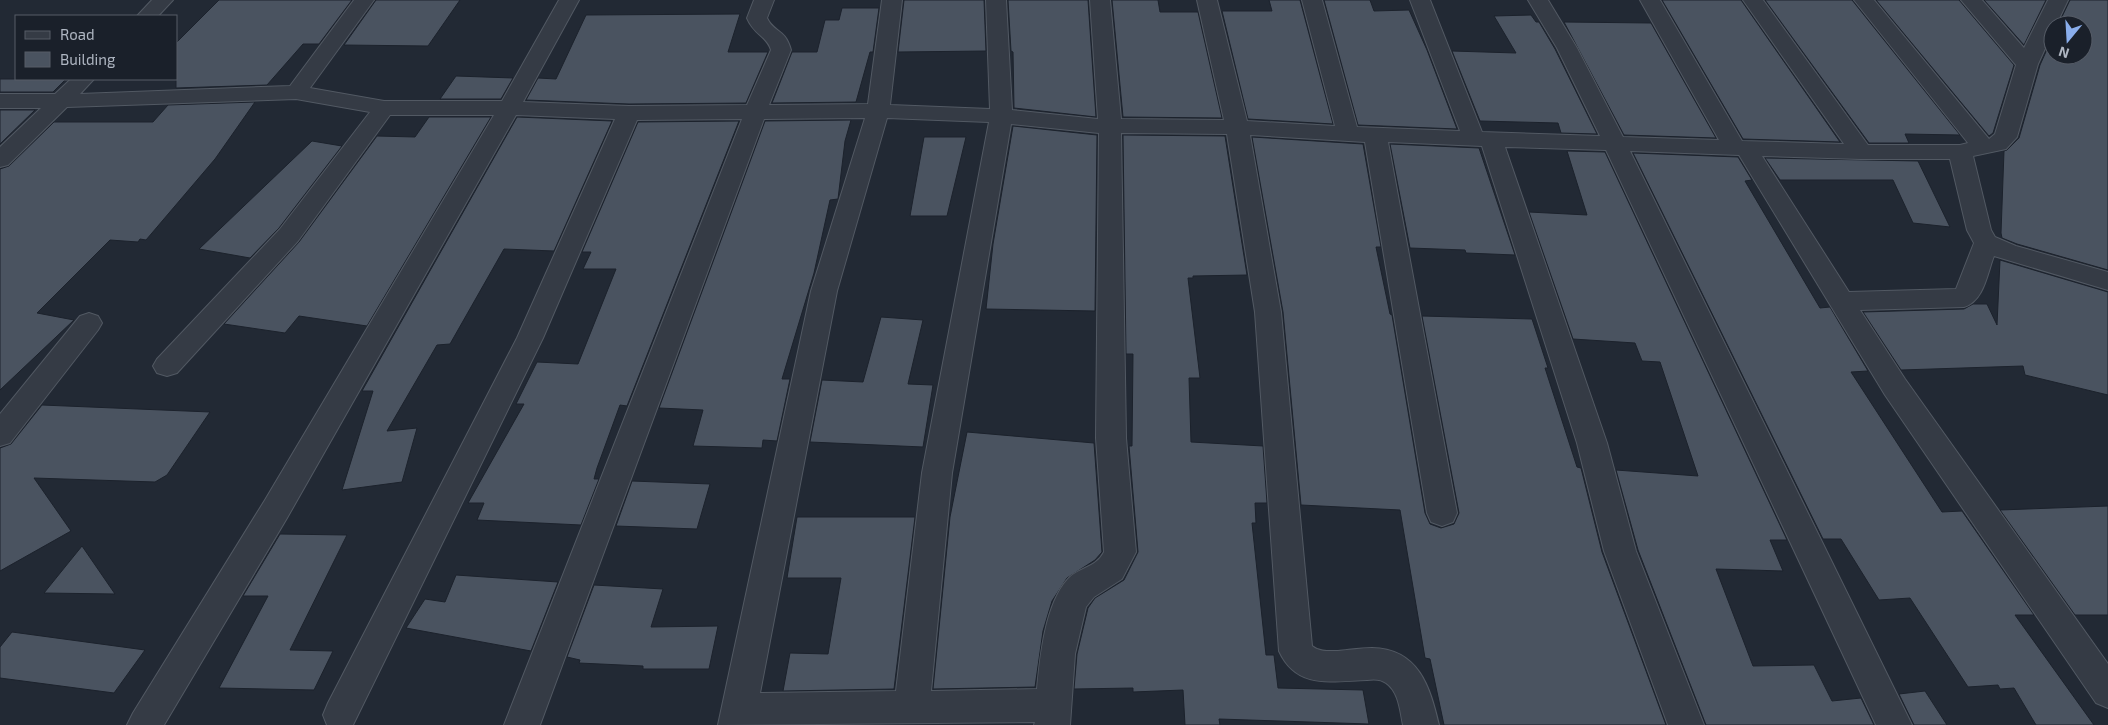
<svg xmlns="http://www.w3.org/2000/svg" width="2108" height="725" viewBox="0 0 2108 725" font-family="'Exo 2',sans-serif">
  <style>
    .building { fill: #4a5360; stroke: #1c222c }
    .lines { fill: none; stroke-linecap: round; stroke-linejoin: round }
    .minor-casing { stroke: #525963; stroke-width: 2 }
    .minor { fill: #353b45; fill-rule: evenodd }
  </style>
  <rect width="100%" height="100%" fill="#222934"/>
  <g class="building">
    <path d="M219,0H352L319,44H303L267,85L176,88V43Z"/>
    <path d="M376,0H460L428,46L344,45Z"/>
    <path d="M904,0H984L986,51L898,52Z"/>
    <path d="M1008,0H1088L1096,117L1014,108L1013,52L1011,51Z"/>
    <path d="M1112,0H1158L1160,12H1198L1222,118L1123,117Z"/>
    <path d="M1269,0H1300L1333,124L1248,119L1222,11H1272Z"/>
    <path d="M1324,0H1370L1374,11L1409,10L1427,50L1457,129L1358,125Z"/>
    <path d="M1662,0H1741L1840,142L1743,139Z"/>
    <path d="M1765,0H1852L1960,135L1905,134L1909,143H1869Z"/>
    <path d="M1876,0H1959L2014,65L1993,133L1989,136Z"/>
    <path d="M1984,0H2046L2024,45Z"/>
    <path d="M2070,0H2108V270L2017,244L2002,238L2001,233L2004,151L2007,150L2019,138L2040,65L2053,36V55H2083V25H2058Z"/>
    <path d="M842,8H879L873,52H870L856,102L772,103L792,52H817L825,20H839Z"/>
    <path d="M740,14L728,52H768L746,103L629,104L526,100L538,78L556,79L586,15Z"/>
    <path d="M1531,15L1536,22H1539L1555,49L1597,134L1561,133L1558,123L1480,121L1452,51L1516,53L1494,16Z"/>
    <path d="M1564,22L1651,23L1716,138L1624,135Z"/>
    <path d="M456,76L513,78L501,99H440Z"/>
    <path d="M0,79H66L53,92H0Z"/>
    <path d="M255,102L215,159L146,240L140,239L138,242L110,240L37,313L74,320L0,390V169L9,166L54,122H153L168,105Z"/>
    <path d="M0,110H35L0,144Z"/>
    <path d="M429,117H491L367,326L299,316L285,333L224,324L299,242L377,136L415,137Z"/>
    <path d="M517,117L612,121L554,251L504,249L450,344L437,345L387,431L417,428L402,482L342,490L373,391H362Z"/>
    <path d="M851,120L845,141L838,199L830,200L814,273L782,379H790L777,441L763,440L762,448L693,446L703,410L659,408L765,121Z"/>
    <path d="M739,121L627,406L620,405L597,468L594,479H599L581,525L477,520L484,503H468L524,404H516L537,362L578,364L616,269H583L591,252H582L638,122Z"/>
    <path d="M1013,126L1097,135L1095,311L986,309L993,244Z"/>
    <path d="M1123,135L1225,136L1247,275L1193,276V278H1188L1200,378H1189L1191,442L1263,446L1267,503H1255L1256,523H1252L1266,655H1274L1278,688L1363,690L1369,724L1219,719L1220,725H1185L1183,690L1133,692V688L1074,689L1077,654L1088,608L1095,598L1124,580L1138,552L1129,446H1132L1133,354H1126Z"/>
    <path d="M924,137H966L947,216H910Z"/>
    <path d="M1252,137L1363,144L1381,247H1376L1390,314L1392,315L1425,513L1430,524L1441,528L1454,524L1459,513L1422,316L1532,319L1548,368H1545L1577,467L1581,468L1602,552L1666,725H1444L1430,659L1425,658L1400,510L1301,505L1283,312Z"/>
    <path d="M312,141L342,146L279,228L250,258L199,249Z"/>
    <path d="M1390,144L1479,148L1515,255L1466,253L1465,250L1410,248Z"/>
    <path d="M1567,151L1605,152L1787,540H1770L1783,571L1716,569L1753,666L1814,665L1832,701L1861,698L1874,725H1706L1638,550L1616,470L1698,476L1660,362L1642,361L1635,343L1573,339L1529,212L1587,215Z"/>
    <path d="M1633,153L1738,157L1752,180L1745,181L1820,308L1830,307L1868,371L1851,372L1942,512L1962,511L2034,615H2015L2094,725H2036L2014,688L2000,689L1998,685L1968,687L1910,598L1879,600L1841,539H1823Z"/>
    <path d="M1765,158L1918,161L1950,227L1913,223L1893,180H1780Z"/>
    <path d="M2000,260L2108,292V395L2025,375L2023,366L1901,370L1863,312L1964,309L1973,304H1987L1997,325Z"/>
    <path d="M881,317L923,320L908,384L933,385L923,447L810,442L822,380L863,382Z"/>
    <path d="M42,405L210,412L167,475L155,482L34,478L71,531L0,571V448L11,444Z"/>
    <path d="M967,432L1094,443L1102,552L1095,560L1067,578L1052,601L1043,631L1035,687L933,689L950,517Z"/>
    <path d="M632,481L710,484L697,529L616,526Z"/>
    <path d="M2108,506V615H2075L2000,510Z"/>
    <path d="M797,517H915L894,689L783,691L790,653L828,654L841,578H787Z"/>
    <path d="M280,534L347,535L290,650L333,651L314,690L219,688L268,596H243Z"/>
    <path d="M82,546L115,594L44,593Z"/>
    <path d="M456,575L558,582L531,651L406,628L425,599L445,602Z"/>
    <path d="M594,585L663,589L651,627L718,626L709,669H643V666L579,663L580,660L567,657Z"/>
    <path d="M12,632L145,650L114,693L0,678V647Z"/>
    <path d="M1925,691L1947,725H1914L1899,694Z"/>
  </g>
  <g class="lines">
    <defs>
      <g id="minor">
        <path d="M152,0H173L158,16H137Z"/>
        <path d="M354,0H374L310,88L384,101H502L559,0H579L523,102L629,106L747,105L771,50C767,36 754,35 747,18L754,0H774L767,18C774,33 785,28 791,50L769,105L868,104L882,0H902L890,105L990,109L986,0H1006L1012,110L1098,119L1090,0H1110L1121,119L1224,120L1197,0H1217L1247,121L1335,126L1302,0H1322L1357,127L1460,131L1410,0H1430L1482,132L1600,136L1557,48L1528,0H1548L1577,48L1623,137L1719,140L1640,0H1660L1742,141L1844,144L1743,0H1763L1868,145H1960L1968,143L1854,0H1874L1989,139L1995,134L2016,65L1961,0H1982L2024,48L2048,0H2068L2056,25H2053V31L2038,64L2017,137L2006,149L1973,156L1991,230L1995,237L2016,246L2108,272V290L1994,256C1987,274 1984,301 1964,307L1860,310L1905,379L2108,664V708L2096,703L1885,395L1739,155L1630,151L1912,725H1876L1606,150L1505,147L1607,443L1636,551L1704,725H1668L1604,551L1577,443L1482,146L1388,142L1457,513L1453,522L1442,526L1431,522L1427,513L1365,142L1250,135L1281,312L1312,646C1319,652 1329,651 1338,651C1349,650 1361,648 1372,648C1419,649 1430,687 1439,725H1403C1400,711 1399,692 1386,683C1381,679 1373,679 1367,680C1332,681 1297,690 1279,651L1255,312L1227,134L1121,133L1126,438L1136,552L1122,579L1094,597L1086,607L1075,654L1070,725H1034L1035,722L718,725L811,291L865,118L764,119L540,725H504L742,119L637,120L543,338L353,725H327L323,715L328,703L517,338L615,119L516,115L287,518L164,725H127L133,713L265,500L494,115H390L298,241L177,373L167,376L157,373L153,366L157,359L280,229L370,112L296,99L67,107L8,165L0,167V147L41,108H0V94H55L71,79H94L80,94L290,86ZM887,118L989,122L922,473L896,691L760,693L837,291ZM1011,124L1099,133L1096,438L1104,552C1096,568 1079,567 1068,579C1045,604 1040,657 1037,689L931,691L952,473ZM1762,156L1861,159H1950L1967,230L1974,243L1956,289L1849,292Z"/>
        <path d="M89,313L98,316L102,323L98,330L10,443L0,446V414L80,316Z"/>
      </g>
    </defs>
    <use href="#minor" class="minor-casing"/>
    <use href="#minor" class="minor"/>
  </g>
  <rect x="15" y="15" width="162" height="65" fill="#1a202a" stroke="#565c67"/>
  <rect x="25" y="31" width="25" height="8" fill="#353b45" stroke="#565c67"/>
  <text x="60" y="40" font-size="15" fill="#afb6c2">Road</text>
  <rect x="25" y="52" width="25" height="15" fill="#4a5360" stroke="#565c67"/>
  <text x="60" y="65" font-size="15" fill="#afb6c2">Building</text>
  <g transform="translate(2068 40) rotate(198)"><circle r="24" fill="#1a202a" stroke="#565c67"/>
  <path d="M0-4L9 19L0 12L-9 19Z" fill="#8aaeec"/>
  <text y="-8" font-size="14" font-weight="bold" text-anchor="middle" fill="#afb6c2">N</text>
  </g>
</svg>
